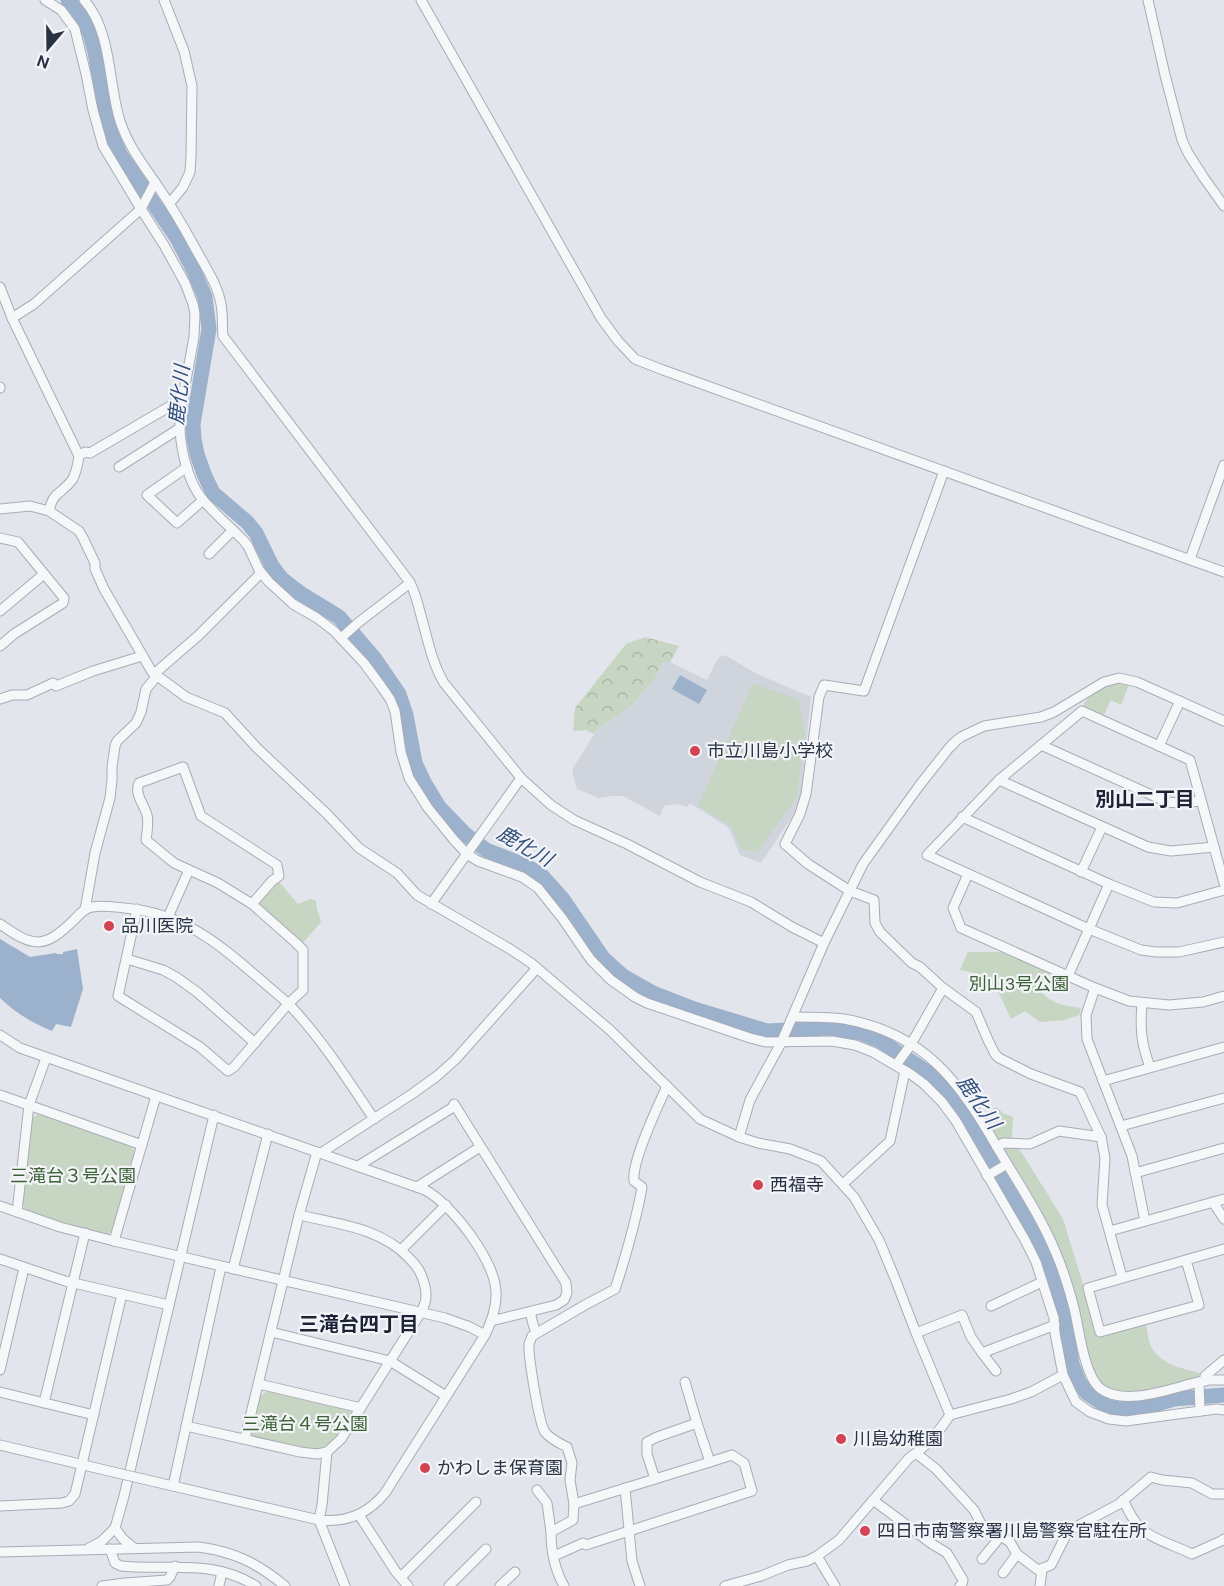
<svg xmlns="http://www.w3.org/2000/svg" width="1224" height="1586" viewBox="0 0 1224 1586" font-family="'DM Sans','Noto Sans JP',sans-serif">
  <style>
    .built { fill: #d0d4dd }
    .forest { fill: url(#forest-crowns) }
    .park { fill: #c7d5c3 }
    .water { fill: #9cb1cc }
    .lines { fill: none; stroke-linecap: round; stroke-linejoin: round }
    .river { stroke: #9cb1cc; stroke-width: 15 }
    .minor-casing { stroke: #a7acb6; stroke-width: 11 }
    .minor { stroke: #f5f7f9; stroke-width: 9 }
    .minor-bridge-casing { stroke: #a7acb6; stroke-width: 11; stroke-linecap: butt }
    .minor-bridge { stroke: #f5f7f9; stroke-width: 9 }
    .poi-dot { fill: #d44352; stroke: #f2f4f8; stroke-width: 2 }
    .labels { text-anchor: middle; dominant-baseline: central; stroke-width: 4.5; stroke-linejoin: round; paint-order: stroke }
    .poi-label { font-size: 18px; fill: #293244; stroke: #f2f4f8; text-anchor: start }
    .park-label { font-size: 18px; fill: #3c6136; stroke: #f2f4f8 }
    .water-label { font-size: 20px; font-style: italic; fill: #314e7a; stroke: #f2f4f8 }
    .neighbourhood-label { font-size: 20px; font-weight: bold; fill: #1b2335; stroke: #f2f4f8 }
  </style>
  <defs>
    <pattern id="forest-crowns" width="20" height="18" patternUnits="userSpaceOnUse" patternTransform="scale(1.5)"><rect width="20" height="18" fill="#c7d5c3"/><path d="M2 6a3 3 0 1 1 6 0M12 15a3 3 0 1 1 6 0" fill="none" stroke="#abb7a9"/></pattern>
  </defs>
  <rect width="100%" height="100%" fill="#e2e5eb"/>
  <path class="built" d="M725,655L755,673L811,697L800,805L761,863L740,855L729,828L690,803L687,807L679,804L664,806L660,816L623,796H612L599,798L577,789L573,775V768L598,728L616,717L633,704L654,680L663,662H670L707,680L718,658Z"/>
  <path class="forest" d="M645,637L679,646L670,662H663L654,680L633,704L616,717L598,728L594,734L586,730L573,731L575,708L626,644Z"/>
  <g class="park">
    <path d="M1121,682L1129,685L1121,705L1111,700L1103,717L1082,707C1094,689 1100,686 1121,682Z"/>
    <path d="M753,683L798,699L805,733L797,797L757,852L741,849L732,827L698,806Z"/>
    <path d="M274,883H280L298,904L311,899L316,901L317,909L321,922L302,944L260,906L259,902Z"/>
    <path d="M968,952H1003L1049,973L1041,992C1053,1005 1064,1005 1081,1008L1079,1015L1065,1020L1040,1022L1025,1011L1011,1019L996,987L980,974L960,970Z"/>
    <path d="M996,1107L1003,1113L1013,1117L1012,1137L1063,1219L1083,1284L1097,1337L1146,1324C1147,1330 1148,1338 1150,1344C1158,1364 1181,1368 1200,1373L1201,1376L1200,1378L1142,1394H1119L1094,1382L1069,1285L984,1118Z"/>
    <path d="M40,1113L130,1144L136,1154L114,1231L108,1234L68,1224L26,1210L22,1204L31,1119Z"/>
    <path d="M269,1390L350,1409L351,1415C345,1425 339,1439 328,1445C309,1456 274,1442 253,1437L251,1432L259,1397Z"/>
  </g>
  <g class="water">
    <path d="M680,675L707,690L699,704L672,689Z"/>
    <path d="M0,939L30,957L56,953L57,954H63V952L77,949L83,989L71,1027L56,1024L52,1031C32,1023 16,1013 0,998Z"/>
  </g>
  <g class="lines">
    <path class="river" d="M68,0L74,6L84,20L90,34L95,52L103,101L112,136L120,154L177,238L193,269L205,297L209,329L193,424L194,439L197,454L204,474L213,493L247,522L256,533L272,566L282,579L300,593L339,617L375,659L399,694L406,715L415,763L424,782L439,807L465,834L486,850L527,866L543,877L562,898L603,958L623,976L653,993L694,1009L767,1031L829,1028L861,1033L879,1040L936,1078L964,1110L994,1167L1040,1243L1054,1277L1064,1311L1072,1364L1079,1382L1087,1393L1108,1407L1120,1409L1143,1408L1174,1399L1224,1395"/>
    <defs>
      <g id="minor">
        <path d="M45,0L61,10L75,29L86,74L93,110L103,146L141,209L164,245L185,283L193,304L195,314L194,337C190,361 184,387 181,411C177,437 186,480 203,500C215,514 230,527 243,540L248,546L259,570L269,582L293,604L317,618L334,631L364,663L381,686L390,699L395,711L401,752L409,778L428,808L454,840L467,854L478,861L522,877L538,888L562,918L591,960L611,980L635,997L647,1003L750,1038L766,1042L832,1041L855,1045L873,1052L912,1075L924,1084L942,1102L956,1121L1025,1240L1036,1262L1054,1318L1055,1333L1063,1375L1076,1402L1090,1412L1109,1419L1126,1421L1185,1413L1217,1409L1224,1410"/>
        <path d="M84,0C112,31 108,83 120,121C128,146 144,166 159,188C172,207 183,226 194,246C204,265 217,283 221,304C223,314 222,325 223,336L409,581C415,591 417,601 420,612C427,636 431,661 444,683L521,778L551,805L574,820L627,844L700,882L751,902L792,927L824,943"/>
        <path d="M164,0L184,51L192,86L191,156L190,172L183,187L170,203"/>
        <path d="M421,0L601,318L618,341L635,359L663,370L1224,572"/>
        <path d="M1148,0L1165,75L1182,140L1188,153L1204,178L1224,206"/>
        <path d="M0,287L12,318L79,456C78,463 76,474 72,480C62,494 53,491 49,511"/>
        <path d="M12,318L34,304L141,209L155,182"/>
        <path d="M0,387V388"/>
        <path d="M79,456L85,452L90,453L184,398"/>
        <path d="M119,467L180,428"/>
        <path d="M187,467L147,495L177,523L203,500"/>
        <path d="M944,471L864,691L824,685L819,697L806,794L800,814L785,844L808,864L850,891L874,900L875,923L880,932L912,963L920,967L943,988L976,1012L988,1040L995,1054L999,1058L1031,1074L1080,1092L1101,1137L1105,1158L1102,1205L1122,1277"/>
        <path d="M0,509L30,506L49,511L79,531L83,538L95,563V569L104,589L152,672L186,697L225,713L257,748L327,814L359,848L397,873L417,895L510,949L531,963L610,1030L700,1119L739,1137L758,1143L790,1149L821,1161L854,1197L879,1240L896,1281L916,1333L950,1415"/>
        <path d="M0,538L18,542L64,598L63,603L14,634L0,646"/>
        <path d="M209,554L233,530"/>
        <path d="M1190,559L1224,465"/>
        <path d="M0,611L44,574"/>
        <path d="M341,638L359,622L410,583"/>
        <path d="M154,674L199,635L261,573"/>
        <path d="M0,699L12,695H27L53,683L56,686L93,671L142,656"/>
        <path d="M1041,745L1167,802L1179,803L1201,801"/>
        <path d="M1159,746L1180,701"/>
        <path d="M999,780L1148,847L1171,851L1214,847"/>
        <path d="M962,817L1109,884L1154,902L1177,903L1224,890"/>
        <path d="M1081,872L1102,827"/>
        <path d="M968,874L953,908L961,928L1095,988L1129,1001L1169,1005L1203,1002L1224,996"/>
        <path d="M1224,883L1190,760L1082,711L999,780L927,855L1089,929L1141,950L1156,952H1179L1224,942"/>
        <path d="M431,904L521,778"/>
        <path d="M137,909L118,996L200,1047L228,1071L234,1067L288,1004L303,990V950L296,943L252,904L218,883L174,863L146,840C147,832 149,822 147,815C144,804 134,794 139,783L183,767L201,816L277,865L279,876L272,881L252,904"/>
        <path d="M85,910L95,853L110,798L112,780V767L115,746L117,741L136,723L141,712L146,689L157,676"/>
        <path d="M168,917L189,870"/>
        <path d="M0,924C34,948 44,949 74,920C80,914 84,908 92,907C103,905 114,907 124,908C184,913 219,944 262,981C273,991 286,1000 296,1012C325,1044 349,1082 374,1119"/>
        <path d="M127,959L163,970L176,977L197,992L255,1043"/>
        <path d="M1068,976L1109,884"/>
        <path d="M1095,988L1086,1015L1087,1039L1132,1156L1145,1221"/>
        <path d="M1142,1003C1140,1028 1141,1043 1150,1067"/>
        <path d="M793,1017C810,1017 828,1017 844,1019C924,1033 959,1081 997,1147"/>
        <path d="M0,1035L20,1048L425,1190C452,1204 494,1260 496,1291C497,1307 492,1321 485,1335L385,1493C368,1514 346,1523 319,1520L143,1479"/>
        <path d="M896,1065L910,1046L943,988"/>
        <path d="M1103,1081L1224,1047"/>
        <path d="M0,1095L142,1145"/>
        <path d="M454,1104L566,1283L567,1293L564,1300L556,1305L491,1321"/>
        <path d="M1121,1126L1224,1098"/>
        <path d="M739,1137L750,1100L781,1043L824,943L863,864L919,786L949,748L956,741L961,737L984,726L1041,717L1054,712L1104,682L1119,678L1137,682L1224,721"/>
        <path d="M1101,1137L1059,1131L1030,1144L1003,1143L997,1147C1017,1181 1040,1215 1055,1251C1063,1269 1069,1289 1074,1308C1079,1328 1084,1377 1101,1389C1126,1407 1171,1388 1199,1382"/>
        <path d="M321,1153L412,1094L437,1076L455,1060L537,968"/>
        <path d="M358,1166L455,1106"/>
        <path d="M1135,1173L1224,1148"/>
        <path d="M987,1176L1007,1164"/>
        <path d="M843,1184L890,1141L905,1071"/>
        <path d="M417,1187L480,1147"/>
        <path d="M1213,1202L1224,1219"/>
        <path d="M0,1206L60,1227L114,1241L445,1318L470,1327L485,1335"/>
        <path d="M17,1212L29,1105L46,1058"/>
        <path d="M299,1215C338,1224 381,1228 409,1258C415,1264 420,1270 422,1277C427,1290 428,1300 421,1312L341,1439L327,1452L322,1505L319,1520L345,1586"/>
        <path d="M1110,1231L1224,1199"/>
        <path d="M114,1241L156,1096"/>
        <path d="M401,1250L446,1205"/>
        <path d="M0,1259L65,1281L169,1305"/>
        <path d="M1186,1260L1199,1305L1100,1332L1088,1288L1224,1249"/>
        <path d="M233,1269L268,1134"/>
        <path d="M991,1306L1042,1282"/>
        <path d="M530,1312L533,1324L536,1333"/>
        <path d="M271,1332L390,1361L446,1396"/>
        <path d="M916,1333L962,1315L971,1337L982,1353L1055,1325"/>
        <path d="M982,1353L996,1371"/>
        <path d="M0,1370L24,1268"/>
        <path d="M1205,1381V1376L1224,1360"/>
        <path d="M685,1382L697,1423"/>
        <path d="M259,1384L361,1408"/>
        <path d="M0,1392L94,1415"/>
        <path d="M44,1403L85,1233"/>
        <path d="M1200,1411L1199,1382L1209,1380H1224"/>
        <path d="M186,1426L300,1452L317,1454L327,1452"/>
        <path d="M245,1438L299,1215L317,1152"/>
        <path d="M0,1445L113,1472"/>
        <path d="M917,1454L936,1469L974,1510L981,1524L1010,1542L1017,1554L1038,1570L1051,1565L1068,1531L1119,1504L1151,1477L1162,1480L1192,1483L1212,1494H1224"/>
        <path d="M655,1479L710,1462"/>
        <path d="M173,1486L221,1267"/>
        <path d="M625,1488L632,1561L640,1586"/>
        <path d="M537,1490L547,1503L551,1532"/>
        <path d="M873,1500L932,1544L947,1553L963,1580L962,1584L960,1586"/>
        <path d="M1123,1500C1127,1507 1130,1515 1135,1521C1145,1538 1175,1545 1192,1554L1221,1541L1224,1539"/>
        <path d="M0,1506L62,1503L69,1501L75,1494L122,1294"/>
        <path d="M359,1515L396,1572L408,1586"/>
        <path d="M89,1548L102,1541L115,1528"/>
        <path d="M134,1548L123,1539L115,1528L124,1496L214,1115"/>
        <path d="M110,1549L115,1563L121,1566C169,1571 211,1558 256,1586"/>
        <path d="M0,1552L199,1547C235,1552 257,1563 285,1586"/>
        <path d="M554,1556L583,1543L586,1545L752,1491L744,1463L732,1455L710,1462L697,1423L657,1437L647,1442V1454L655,1479L574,1504"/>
        <path d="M817,1556L835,1586"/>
        <path d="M982,1559L1000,1537"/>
        <path d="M1003,1573L1017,1554"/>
        <path d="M401,1577L476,1502"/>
        <path d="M102,1586L125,1583L167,1580L170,1577L175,1566"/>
        <path d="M219,1586L222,1572"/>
        <path d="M449,1586L486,1549"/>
        <path d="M500,1586L515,1572"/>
        <path d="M564,1586C555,1570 551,1550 551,1532L573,1520L574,1504L570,1480L572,1463L567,1447C559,1443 550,1439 545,1432C539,1424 528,1355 529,1344C530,1341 531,1339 532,1336L585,1305L615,1289C623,1266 628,1247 634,1224C637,1212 640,1200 642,1187L634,1181C631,1162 658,1106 667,1086"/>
        <path d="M725,1586L761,1576L788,1565L807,1561L817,1556L839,1540L909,1458C926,1447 939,1432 950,1415L1011,1399L1031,1392L1063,1375"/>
        <path d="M1040,1586L1042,1569"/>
      </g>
    </defs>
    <use href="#minor" class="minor-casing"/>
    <use href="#minor" class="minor"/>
    <defs>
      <path id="minor-bridge" d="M113,1472L143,1479"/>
    </defs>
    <use href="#minor-bridge" class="minor-bridge-casing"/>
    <use href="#minor-bridge" class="minor-bridge"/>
  </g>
  <g class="poi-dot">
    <circle cx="695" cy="751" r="6"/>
    <circle cx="109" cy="926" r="6"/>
    <circle cx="758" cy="1185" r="6"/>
    <circle cx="841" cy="1439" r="6"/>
    <circle cx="425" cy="1468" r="6"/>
    <circle cx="865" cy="1531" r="6"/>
  </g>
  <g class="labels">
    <g class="poi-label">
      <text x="707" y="751">市立川島小学校</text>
      <text x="121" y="926">品川医院</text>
      <text x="770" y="1185">西福寺</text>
      <text x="853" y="1439">川島幼稚園</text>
      <text x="437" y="1468">かわしま保育園</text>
      <text x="877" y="1531">四日市南警察署川島警察官駐在所</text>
    </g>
    <g class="park-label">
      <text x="1019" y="984">別山3号公園</text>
      <text x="73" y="1176">三滝台３号公園</text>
      <text x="305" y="1424">三滝台４号公園</text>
    </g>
    <g class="water-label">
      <text transform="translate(179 395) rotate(-84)">鹿化川</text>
      <text transform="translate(525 846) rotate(30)">鹿化川</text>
      <text transform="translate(979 1102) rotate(55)">鹿化川</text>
    </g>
    <g class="neighbourhood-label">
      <text x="1145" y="799">別山二丁目</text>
      <text x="359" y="1324">三滝台四丁目</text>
    </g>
  </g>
  <g transform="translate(48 48) rotate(200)" stroke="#f2f4f8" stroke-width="4.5" paint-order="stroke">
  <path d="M0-4.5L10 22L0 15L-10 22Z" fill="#293244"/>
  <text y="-9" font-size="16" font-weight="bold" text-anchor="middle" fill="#293244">N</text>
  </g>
</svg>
